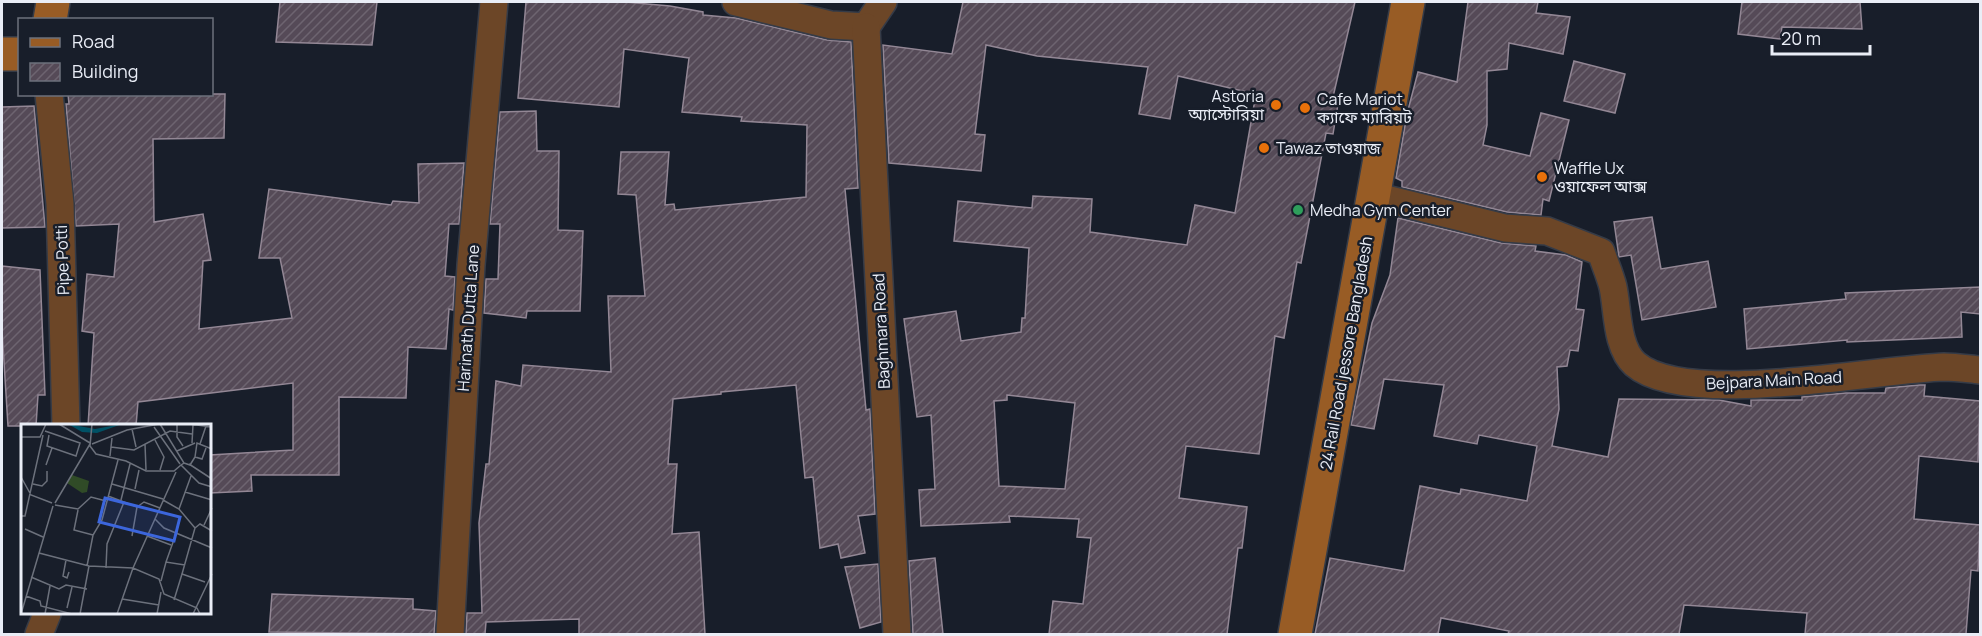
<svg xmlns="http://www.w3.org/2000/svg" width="1982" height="636" viewBox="0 0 1982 636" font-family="Manrope,'Noto Sans Bengali',sans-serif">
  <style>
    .building { fill: url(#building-hatch); stroke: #938795; stroke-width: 1.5; fill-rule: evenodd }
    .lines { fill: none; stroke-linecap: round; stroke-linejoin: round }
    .street-casing { stroke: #353b47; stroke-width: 30 }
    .secondary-casing { stroke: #353b47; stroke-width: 36 }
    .street { stroke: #6c4627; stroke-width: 27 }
    .secondary { stroke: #985c25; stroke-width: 33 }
    .food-dot { fill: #e8710a; stroke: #181e2a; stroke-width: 2 }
    .leisure-dot { fill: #2e9e5b; stroke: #181e2a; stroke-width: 2 }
    .labels { text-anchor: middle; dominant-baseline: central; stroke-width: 5; stroke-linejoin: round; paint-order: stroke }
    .poi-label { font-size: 16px; fill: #e9edf6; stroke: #181e2a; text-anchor: start }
    .street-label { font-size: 16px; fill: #e9edf6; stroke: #181e2a }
    .inset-road { fill: none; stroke: #6c717c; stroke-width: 1.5 }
    .view { fill: #3c66dc; fill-opacity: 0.15; stroke: #3c66dc; stroke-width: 3 }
    .inset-edge { fill: none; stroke: #e9edf6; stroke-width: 3 }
  </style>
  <defs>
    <pattern id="building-hatch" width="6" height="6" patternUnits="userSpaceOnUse" patternTransform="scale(1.5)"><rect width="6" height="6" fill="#554a57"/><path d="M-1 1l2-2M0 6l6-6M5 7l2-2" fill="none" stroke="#6d6470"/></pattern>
  </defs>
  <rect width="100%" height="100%" fill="#181e2a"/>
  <g class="building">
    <path d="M280,2H377L372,45L276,42Z"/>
    <path d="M526,2H625L670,6L703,12V15L736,18L827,40L851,42L858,188L845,189L866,410L870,409L875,514L858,516L865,553L841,558L838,544L820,548L813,477L805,478L796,385L721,392V394L673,399L668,464H677L672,534L699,532L705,634H579V619L486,622L485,634H466L467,613H482L479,523L486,464H489L496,381L521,386L523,365L611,372L608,296H645L636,195L618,194L621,152H669L665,205L674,204L675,210L806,197L807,125L741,121L742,117L682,112L689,58L624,49L619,107L518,98Z"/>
    <path d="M963,2H1355L1333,97L1339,98L1333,134L1326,133L1301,263L1297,262L1284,338L1275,336L1259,454L1186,446L1179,498L1247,507L1242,548H1238L1227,634H1049L1053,601L1083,604L1091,538L1077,537L1079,519L1009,516L1010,522L921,526L919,490L935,489L931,415L917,417L904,319L956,311L961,341L1021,332L1022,318H1025L1029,248L954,241L958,201L1032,208L1033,196L1092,199L1090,232L1187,245L1195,205L1235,213L1256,94L1178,76L1170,119L1139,114L1148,67L1037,56L986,45L975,134L985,135L981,171L889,163L883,45L952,54ZM1007,395L1075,403L1065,489L999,486L994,401L1007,400Z"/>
    <path d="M1468,2H1538L1536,13L1570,17L1563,54L1509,43L1507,69L1487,71V125L1483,145L1530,156L1541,113L1569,120L1549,201L1543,199L1541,215L1507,212L1402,187V181L1396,178L1407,114L1418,72L1457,82Z"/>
    <path d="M1742,2H1860L1862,29L1782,27L1780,39L1738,34Z"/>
    <path d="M1574,61L1625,74L1615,113L1564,101Z"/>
    <path d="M68,94H225L224,138L153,139L154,222L203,214L211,260L203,261L199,329L292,318L280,258H259L269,189L391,205L393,201L419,203L418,164L464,163L459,224H449L445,276L455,277L453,310L449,309L446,349L408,347L406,398L339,397V475H251L252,491L210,493V455L293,450V383L138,402L136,426H88L94,333L82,331L87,274L114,277L119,224L76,226L66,104H69Z"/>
    <path d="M34,106L45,227L2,228V107Z"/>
    <path d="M536,111L537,151H559L558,230L583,231L580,311H527L526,318L484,313L486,279H498L500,224H490L500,112Z"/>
    <path d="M1652,217L1661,269L1708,261L1716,307L1642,320L1631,255L1619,257L1614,222Z"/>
    <path d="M1398,218L1501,243L1536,246L1535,251L1566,255L1582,262L1576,309L1584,310L1578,351L1570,350L1567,366L1557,367L1559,409L1552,446L1608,457L1619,399L1719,400L1751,406V400H1802V397L1846,393H1885L1886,388L1920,385H1925L1924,396L1980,401L1978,462L1919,456L1914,519L1980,525L1978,571L1971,570L1966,634H1805L1807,613L1684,605L1679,634H1508L1509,631L1441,618L1438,634H1315L1330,558L1404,571L1420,486L1460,494L1461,489L1527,501L1537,446L1479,435L1477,444L1434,436L1444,385L1384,379L1374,429L1351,425L1372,323L1390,275Z"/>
    <path d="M2,266L40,270L45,395H38L36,426H8L2,330Z"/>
    <path d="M1980,287V314L1961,312L1962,337L1847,342V340L1747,349L1744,309L1846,299L1845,293Z"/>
    <path d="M935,558L943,634H913L909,561Z"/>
    <path d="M878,564L881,622L860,628L845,567Z"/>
    <path d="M272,594L413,599V609L436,611L434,634L269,632Z"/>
  </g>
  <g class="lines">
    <defs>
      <g id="street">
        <path d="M736,2L831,25L866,27L883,2"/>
        <path d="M866,27L897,634"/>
        <path d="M49,94L60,204L66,426"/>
        <path d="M1374,196L1505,228L1547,231L1601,252C1605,264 1610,275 1613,287C1618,310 1616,347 1635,364C1686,408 1876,369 1944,367C1956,367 1969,369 1980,370"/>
        <path d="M39,634L47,614"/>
        <path d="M450,634L471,265L494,2"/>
      </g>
      <g id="secondary">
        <path d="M50,20L53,2"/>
        <path d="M2,54H20"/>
        <path d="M1295,634L1408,2"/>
      </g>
    </defs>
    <use href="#street" class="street-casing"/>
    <use href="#secondary" class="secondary-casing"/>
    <use href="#street" class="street"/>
    <use href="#secondary" class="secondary"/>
  </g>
  <g class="food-dot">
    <circle cx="1276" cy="105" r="6"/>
    <circle cx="1305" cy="108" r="6"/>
    <circle cx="1264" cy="148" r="6"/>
    <circle cx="1542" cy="177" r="6"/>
  </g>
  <circle class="leisure-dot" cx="1298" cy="210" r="6"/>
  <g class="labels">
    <g class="poi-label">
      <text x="1264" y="96" text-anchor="end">Astoria<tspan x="1264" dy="18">অ্যাস্টোরিয়া</tspan></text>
      <text x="1317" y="99">Cafe Mariot<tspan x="1317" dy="18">ক্যাফে ম্যারিয়ট</tspan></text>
      <text x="1276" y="148">Tawaz তাওয়াজ</text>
      <text x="1554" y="168">Waffle Ux<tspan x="1554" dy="18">ওয়াফেল আক্স</tspan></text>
      <text x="1310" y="210">Medha Gym Center</text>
    </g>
    <g class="street-label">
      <text transform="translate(62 260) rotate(-92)">Pipe Potti</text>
      <text transform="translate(468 318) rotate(-86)">Harinath Dutta Lane</text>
      <text transform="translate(881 331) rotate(-93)">Baghmara Road</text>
      <text transform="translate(1346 353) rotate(-80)">24 Rail Road jessore Bangladesh</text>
      <text transform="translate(1774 380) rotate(-3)">Bejpara Main Road</text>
    </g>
  </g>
  <g transform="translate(21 424)">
    <rect width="190" height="190" fill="#181e2a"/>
    <path d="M51,51L68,57L66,68L61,69L46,59Z" fill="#304b27"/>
    <path d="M47,0L74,5L101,0L76,9L61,8Z" fill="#005165"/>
    <path class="inset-road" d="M38,0L69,19M71,0L69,22L75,30L105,37L125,47H153L160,41L178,59L191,63M139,0L163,39L160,41M156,0V13L162,22M168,0L191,3M133,3L159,40M111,5L115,23M24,7L59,19L55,32L26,22L28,11M0,13H19L25,0M134,16L143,33L139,46M171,19L172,1M71,20L106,6L138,0M124,20L125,46M179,20L185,2M90,23L113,26L149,7L171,10M156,27L174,19M89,32L91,14M174,33L176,19L191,25M163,39L169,41L174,33L181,35L185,24M168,40L191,55M25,41L31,24M0,53L10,71L31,79M12,60L21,62L26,57V47M91,60L142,75M114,65L118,46M164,68L191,76M87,72L116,83L123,78L139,84M100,76L109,40M142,76L158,85L174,104L161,150L184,158M34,79L69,20M34,81L57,85L70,73L85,77M158,85L170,52M57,86L53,106L72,111M0,92H4L22,11M134,95L143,104L191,124M183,101L191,84M174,104L179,100L191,107M4,105L22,113M111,112L116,83M126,112L150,121M18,129L68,142L112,144L138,155L143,170L176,184L179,190M45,136L42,152L46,154L48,148M145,138L156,107M66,142L72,111L81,96L97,36M85,144L86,120L103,78M10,153L38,165L45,161L66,165M140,157L145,138L164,141M5,172L19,177L20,182L51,190M101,175L138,181M153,176L161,150M46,184L51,163M0,190L32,82M24,190L29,162M59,190L68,142M96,190L112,144L155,48M136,190L140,168M172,190L191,150"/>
    <path class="view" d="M84,74L159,93L153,117L78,98Z"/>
    <rect width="190" height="190" class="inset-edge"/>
  </g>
  <rect width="1982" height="636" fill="none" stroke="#e9edf6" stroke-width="6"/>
  <rect x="18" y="18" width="195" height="78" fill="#181e2a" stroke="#6c717c" stroke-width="1.5"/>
  <rect x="30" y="38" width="30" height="9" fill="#985c25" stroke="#6c717c" stroke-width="1.5"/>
  <text x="72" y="48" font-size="18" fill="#e9edf6">Road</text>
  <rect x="30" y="63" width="30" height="18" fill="url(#building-hatch)" stroke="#6c717c" stroke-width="1.5"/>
  <text x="72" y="78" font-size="18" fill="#e9edf6">Building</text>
  <path d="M1772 45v9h98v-9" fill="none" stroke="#e9edf6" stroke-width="3"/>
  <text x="1781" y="45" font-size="18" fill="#e9edf6" stroke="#181e2a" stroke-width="4.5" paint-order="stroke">20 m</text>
</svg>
